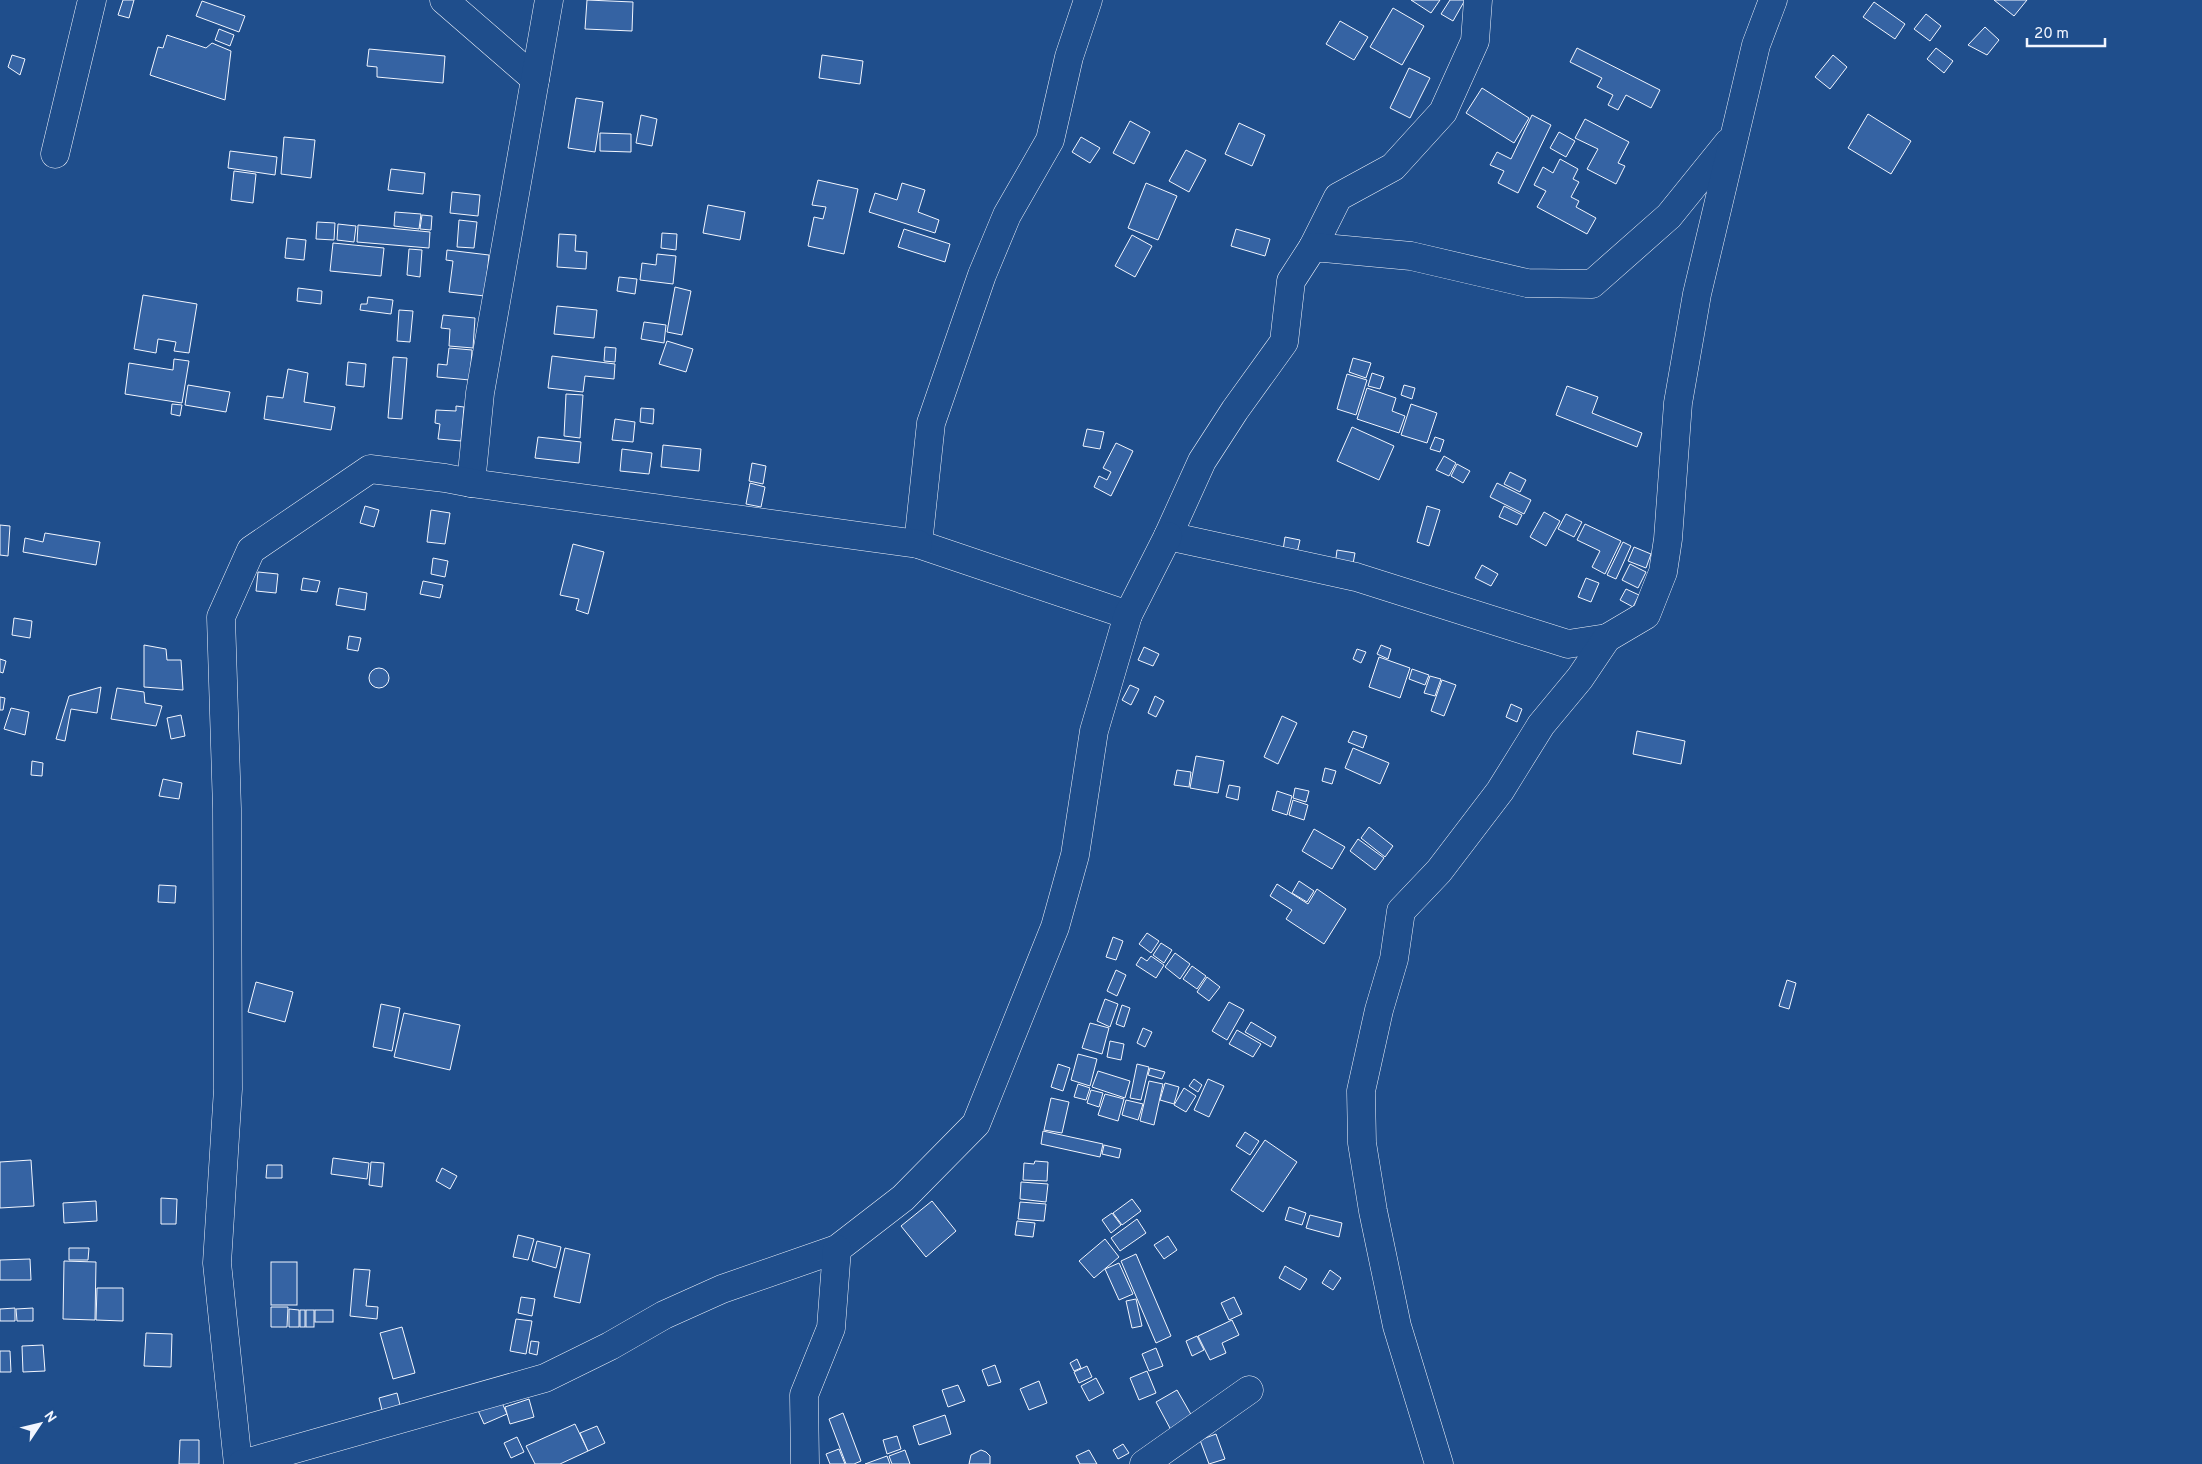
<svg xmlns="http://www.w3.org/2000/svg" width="2202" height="1464" viewBox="0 0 2202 1464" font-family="Overpass,sans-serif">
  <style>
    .building { fill: #3563a3; stroke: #f2f6ff }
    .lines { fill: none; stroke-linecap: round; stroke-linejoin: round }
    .minor-casing { stroke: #f2f6ff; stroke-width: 29 }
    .minor { stroke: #1f4e8c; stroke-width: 28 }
  </style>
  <rect width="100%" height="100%" fill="#1f4e8c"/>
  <g class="building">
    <path d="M123,0H134L129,18L118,15Z"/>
    <path d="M587,0L633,2L632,31L585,29Z"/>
    <path d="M1411,0H1440L1431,13Z"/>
    <path d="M1450,0H1465L1453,21L1441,14Z"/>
    <path d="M1994,0H2027L2014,16Z"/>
    <path d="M202,1L245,16L239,32L196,16Z"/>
    <path d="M1874,2L1905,24L1895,39L1863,17Z"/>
    <path d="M1393,8L1424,26L1402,65L1370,47Z"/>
    <path d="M1926,14L1941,26L1930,41L1914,29Z"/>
    <path d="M1340,21L1368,37L1354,60L1326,44Z"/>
    <path d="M1985,27L1999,40L1987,55L1968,45Z"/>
    <path d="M219,29L234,35L230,46L215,40Z"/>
    <path d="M167,35L206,48L212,43L231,51L225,100L150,75L158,47L163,48Z"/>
    <path d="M1577,48L1660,90L1651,108L1626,95L1618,110L1608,105L1613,95L1597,87L1602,78L1570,62Z"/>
    <path d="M1936,48L1953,61L1944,73L1927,59Z"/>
    <path d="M369,49L445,56L443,83L377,77V67L367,66Z"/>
    <path d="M12,55L25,59L20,75L8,67Z"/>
    <path d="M822,55L863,61L860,84L819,78Z"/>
    <path d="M1833,55L1847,67L1830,89L1815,77Z"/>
    <path d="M1409,68L1430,78L1410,118L1390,108Z"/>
    <path d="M1482,88L1529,118L1514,143L1466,113Z"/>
    <path d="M576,98L603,102L595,152L568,148Z"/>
    <path d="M1868,114L1911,141L1891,174L1848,148Z"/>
    <path d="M641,115L657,119L652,146L636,143Z"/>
    <path d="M1532,115L1551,125L1518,193L1498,183L1504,171L1490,165L1497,152L1511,159Z"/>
    <path d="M1585,119L1629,142L1618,163L1625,166L1616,184L1587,169L1598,149L1575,138Z"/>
    <path d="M1130,121L1150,132L1134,164L1113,153Z"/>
    <path d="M1239,123L1265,135L1252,166L1225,154Z"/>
    <path d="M1559,132L1575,141L1566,157L1550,148Z"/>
    <path d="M600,133L631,134V152L600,151Z"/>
    <path d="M284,137L315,140L311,178L281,174Z"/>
    <path d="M1081,137L1100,148L1090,163L1072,152Z"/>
    <path d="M1186,150L1206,160L1189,192L1169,181Z"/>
    <path d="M230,151L277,157L275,175L228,168Z"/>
    <path d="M1560,159L1578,169L1573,179L1579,182L1571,197L1579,201L1576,207L1596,218L1587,234L1537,207L1546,191L1534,185L1543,167L1553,173Z"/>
    <path d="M391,169L425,173L423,194L388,190Z"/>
    <path d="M234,171L256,174L253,203L231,200Z"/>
    <path d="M818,180L858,189L844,254L808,246L814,217L823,219L826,207L812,205Z"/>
    <path d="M902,183L925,190L918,212L939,220L935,233L869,212L875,193L897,200Z"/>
    <path d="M1146,183L1177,196L1158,240L1128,228Z"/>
    <path d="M452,192L480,195L478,216L450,213Z"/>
    <path d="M708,205L745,212L740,240L703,233Z"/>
    <path d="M395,212L421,214L419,229L394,226Z"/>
    <path d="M422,215L432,216L431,230L420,229Z"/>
    <path d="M459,220L477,222L474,248L457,247Z"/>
    <path d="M317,222L335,223L334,240L316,239Z"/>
    <path d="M338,224L356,226L354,242L337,240Z"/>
    <path d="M358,225L430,232L429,248L357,242Z"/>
    <path d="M904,229L950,244L945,262L898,247Z"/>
    <path d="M1236,229L1270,239L1265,256L1231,246Z"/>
    <path d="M662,233L677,234L676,250L661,248Z"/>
    <path d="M559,234L576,235L575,251L587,252L586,269L557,267Z"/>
    <path d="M1132,235L1152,246L1135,277L1115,266Z"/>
    <path d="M287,238L306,240L304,260L285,258Z"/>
    <path d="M333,243L384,248L381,276L330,271Z"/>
    <path d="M409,249L422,250L420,277L407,275Z"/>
    <path d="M447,250L489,255L485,296L449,292L453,261L446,260Z"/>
    <path d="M657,254L676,256L673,284L640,280L642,263L656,265Z"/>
    <path d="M619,277L637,279L635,294L617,291Z"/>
    <path d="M675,287L691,291L682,335L667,332Z"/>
    <path d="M298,288L322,291L321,304L297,301Z"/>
    <path d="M143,295L197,304L189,353L174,351L176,342L158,339L156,353L134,349Z"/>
    <path d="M368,297L393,300L391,314L360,310L361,304H367Z"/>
    <path d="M557,306L597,310L594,338L554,334Z"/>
    <path d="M399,310L413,311L410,342L397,341Z"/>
    <path d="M443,315L475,318L473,348L449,346L450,329L441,328Z"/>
    <path d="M644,322L666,325L664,343L641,339Z"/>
    <path d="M667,341L693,349L686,372L659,364Z"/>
    <path d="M605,347L616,348L615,362L604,361Z"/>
    <path d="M449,348L472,350L470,380L437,377L438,364L447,365Z"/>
    <path d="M552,356L615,364L614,379L585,376L583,392L548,388Z"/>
    <path d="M393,357L407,358L402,419L388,418Z"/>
    <path d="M1353,358L1371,363L1366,378L1349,372Z"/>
    <path d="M174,359L189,361L182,403L125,394L129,363L173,370Z"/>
    <path d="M348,362L366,364L364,387L346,385Z"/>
    <path d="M288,369L308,373L304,402L335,407L331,430L264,419L267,396L283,398Z"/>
    <path d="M1372,373L1384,377L1380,389L1368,386Z"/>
    <path d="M1347,374L1367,380L1356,415L1337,409Z"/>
    <path d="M188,385L230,392L226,412L185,405Z"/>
    <path d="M1404,385L1415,388L1412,399L1401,395Z"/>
    <path d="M1567,386L1598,397L1592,413L1642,433L1637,447L1556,415Z"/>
    <path d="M1367,388L1396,398L1392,411L1405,416L1399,433L1357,419Z"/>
    <path d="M566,394L583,395L580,438L564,436Z"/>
    <path d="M172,404L182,405L180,416L171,414Z"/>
    <path d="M1411,404L1437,413L1427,443L1401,435Z"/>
    <path d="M456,406L464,407L461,441L438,439L440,424L435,423L436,410L456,411Z"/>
    <path d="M641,408L654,409L653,424L640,422Z"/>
    <path d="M615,419L635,422L633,442L612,440Z"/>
    <path d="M1352,427L1394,446L1379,480L1337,461Z"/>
    <path d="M1087,429L1104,432L1100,449L1083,446Z"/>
    <path d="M538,437L581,442L579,463L535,458Z"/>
    <path d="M1435,437L1444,440L1440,452L1430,449Z"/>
    <path d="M1116,443L1133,451L1111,496L1094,487L1099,476L1107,480L1111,472L1103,468Z"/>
    <path d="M663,445L701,449L699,471L661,467Z"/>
    <path d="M622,449L652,453L649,474L620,471Z"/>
    <path d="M1444,456L1456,463L1449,476L1436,470Z"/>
    <path d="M752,463L766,466L763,484L749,481Z"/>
    <path d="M1457,464L1470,471L1463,483L1451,476Z"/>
    <path d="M1510,472L1526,480L1520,492L1504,484Z"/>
    <path d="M750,483L765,487L761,507L746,504Z"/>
    <path d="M1497,483L1531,500L1524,514L1490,497Z"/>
    <path d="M365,506L379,510L374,527L360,523Z"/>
    <path d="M1427,506L1440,510L1429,546L1417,542Z"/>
    <path d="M1504,506L1522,515L1517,525L1499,517Z"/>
    <path d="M431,510L450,513L445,544L427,542Z"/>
    <path d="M1544,512L1560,521L1546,546L1530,537Z"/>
    <path d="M1566,514L1582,522L1574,537L1558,529Z"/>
    <path d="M1585,524L1621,541L1605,574L1592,567L1600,551L1577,540Z"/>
    <path d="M0,525L10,526L8,556L0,555Z"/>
    <path d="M45,533L100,542L96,565L23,552L25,538L43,542Z"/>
    <path d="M1285,537L1300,540L1297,553L1283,550Z"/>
    <path d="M1623,542L1631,546L1616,579L1607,575Z"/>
    <path d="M573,544L604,552L588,614L576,610L579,599L560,595Z"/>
    <path d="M1634,547L1651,554L1646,568L1628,561Z"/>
    <path d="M1337,550L1355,553L1352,569L1335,566Z"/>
    <path d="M433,558L448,561L445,577L431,574Z"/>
    <path d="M1630,564L1646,572L1638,588L1622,580Z"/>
    <path d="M1482,565L1498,574L1491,586L1475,578Z"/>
    <path d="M258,572L278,574L276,593L256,591Z"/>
    <path d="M303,578L320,581L317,592L301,590Z"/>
    <path d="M1586,578L1599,583L1591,602L1578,597Z"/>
    <path d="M423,581L443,585L440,598L420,594Z"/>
    <path d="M339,588L367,593L365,610L336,605Z"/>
    <path d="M1626,589L1639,595L1633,607L1620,600Z"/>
    <path d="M14,618L32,621L30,638L12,635Z"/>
    <path d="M349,636L361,638L358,651L347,649Z"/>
    <path d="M144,645L166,649L167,660H181L183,690L144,687Z"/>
    <path d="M1381,645L1391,649L1388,659L1377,654Z"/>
    <path d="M1144,647L1159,654L1153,666L1138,660Z"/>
    <path d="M1357,649L1366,652L1361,663L1353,659Z"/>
    <path d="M1379,657L1410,668L1400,698L1369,687Z"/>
    <path d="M0,659L6,661L3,673L0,672Z"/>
    <circle cx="379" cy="678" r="10"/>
    <path d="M1412,669L1429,675L1425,685L1409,679Z"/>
    <path d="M1430,676L1441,679L1435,696L1424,693Z"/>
    <path d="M1442,680L1456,685L1444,716L1431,711Z"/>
    <path d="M1130,685L1139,689L1131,705L1122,700Z"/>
    <path d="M101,687L97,713L71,709L65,741L56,739L69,696Z"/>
    <path d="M117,688L144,692L145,703L162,706L156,726L111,719Z"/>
    <path d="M1155,696L1164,701L1156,717L1148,713Z"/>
    <path d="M0,697L5,698L3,710H0Z"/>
    <path d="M1511,704L1522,709L1517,722L1506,717Z"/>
    <path d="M11,708L29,712L25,735L4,729Z"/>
    <path d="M181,715L185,736L171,739L167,718Z"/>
    <path d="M1282,716L1297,723L1278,764L1264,757Z"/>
    <path d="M1353,731L1367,736L1363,748L1348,742Z"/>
    <path d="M1637,731L1685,741L1681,764L1633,754Z"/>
    <path d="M1353,748L1389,763L1380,784L1345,768Z"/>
    <path d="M1196,756L1224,761L1218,793L1190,788Z"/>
    <path d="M32,761L43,763L42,776L31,775Z"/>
    <path d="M1325,768L1336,771L1332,784L1322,781Z"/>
    <path d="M1177,770L1191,772L1189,787L1174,785Z"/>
    <path d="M163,779L182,783L179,799L159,796Z"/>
    <path d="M1229,785L1240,787L1238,800L1226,797Z"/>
    <path d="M1295,788L1309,791L1306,802L1293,798Z"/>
    <path d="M1277,791L1292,796L1287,815L1272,810Z"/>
    <path d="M1293,800L1308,805L1304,820L1289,815Z"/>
    <path d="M1369,827L1393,846L1385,857L1361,838Z"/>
    <path d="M1314,829L1345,847L1332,869L1302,851Z"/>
    <path d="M1358,839L1384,858L1375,870L1350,851Z"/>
    <path d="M1299,881L1314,891L1307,902L1292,893Z"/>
    <path d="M1277,884L1308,904L1317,889L1346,909L1324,944L1286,919L1292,910L1270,896Z"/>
    <path d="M159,885L176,886L175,903L158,902Z"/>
    <path d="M1147,933L1159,941L1151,953L1139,944Z"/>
    <path d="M1113,937L1123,941L1116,960L1106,957Z"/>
    <path d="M1161,943L1172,950L1164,963L1153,955Z"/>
    <path d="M1175,953L1190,964L1180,979L1165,967Z"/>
    <path d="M1151,956L1164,965L1156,978L1136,965L1141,957L1147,961Z"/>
    <path d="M1192,966L1206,976L1197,989L1183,979Z"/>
    <path d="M1116,970L1126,975L1117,996L1107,991Z"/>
    <path d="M1207,977L1220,987L1209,1001L1197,992Z"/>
    <path d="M1787,980L1796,983L1789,1009L1779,1006Z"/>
    <path d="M256,982L293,992L285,1022L248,1012Z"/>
    <path d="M1105,999L1118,1004L1110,1027L1097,1021Z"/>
    <path d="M1229,1002L1244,1010L1227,1040L1212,1031Z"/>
    <path d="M381,1004L400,1008L392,1051L373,1047Z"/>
    <path d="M1122,1005L1130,1008L1124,1027L1116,1024Z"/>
    <path d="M404,1013L460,1025L450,1070L394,1057Z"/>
    <path d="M1251,1022L1276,1037L1271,1047L1245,1032Z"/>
    <path d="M1090,1023L1109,1028L1102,1054L1082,1048Z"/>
    <path d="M1143,1028L1152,1032L1145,1047L1137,1043Z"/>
    <path d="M1237,1030L1261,1044L1253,1057L1229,1044Z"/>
    <path d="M1110,1041L1124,1044L1121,1060L1107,1057Z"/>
    <path d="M1078,1054L1097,1059L1090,1086L1071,1080Z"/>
    <path d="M1058,1064L1070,1068L1063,1091L1051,1087Z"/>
    <path d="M1137,1064L1149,1067L1141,1100L1130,1098Z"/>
    <path d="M1150,1068L1165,1072L1162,1079L1148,1075Z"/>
    <path d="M1098,1071L1130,1081L1125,1098L1092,1087Z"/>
    <path d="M1194,1079L1202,1085L1198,1092L1189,1086Z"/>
    <path d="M1208,1079L1224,1086L1209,1117L1194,1110Z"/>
    <path d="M1149,1081L1163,1084L1154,1125L1140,1121Z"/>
    <path d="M1165,1083L1179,1087L1174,1104L1160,1100Z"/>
    <path d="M1078,1084L1090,1088L1086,1100L1074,1097Z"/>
    <path d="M1184,1088L1196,1096L1186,1112L1174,1105Z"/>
    <path d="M1091,1090L1103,1093L1099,1107L1087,1103Z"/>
    <path d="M1105,1094L1124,1099L1118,1121L1098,1115Z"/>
    <path d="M1051,1098L1069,1102L1062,1133L1044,1130Z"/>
    <path d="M1126,1100L1143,1104L1138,1120L1122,1115Z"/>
    <path d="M1043,1131L1103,1144L1100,1157L1041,1144Z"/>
    <path d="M1245,1132L1259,1141L1250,1155L1236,1146Z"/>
    <path d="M1265,1140L1297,1162L1263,1212L1231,1190Z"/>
    <path d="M1104,1145L1121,1149L1119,1158L1102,1154Z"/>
    <path d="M333,1158L369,1163L367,1179L331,1174Z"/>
    <path d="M31,1160L34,1206L0,1208V1162Z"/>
    <path d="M1035,1161L1048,1162L1047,1181L1023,1180L1024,1163L1034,1164Z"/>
    <path d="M371,1162L384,1163L382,1187L369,1185Z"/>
    <path d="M267,1165H282V1178H266Z"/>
    <path d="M442,1168L457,1176L450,1189L436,1181Z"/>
    <path d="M1021,1182L1048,1184L1046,1202L1020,1199Z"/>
    <path d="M161,1198L177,1199L176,1224H161Z"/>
    <path d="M1132,1199L1141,1211L1122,1225L1113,1213Z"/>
    <path d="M96,1201L97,1221L64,1223L63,1203Z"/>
    <path d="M932,1201L956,1231L926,1257L901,1226Z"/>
    <path d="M1020,1202L1046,1204L1044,1221L1018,1219Z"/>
    <path d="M1289,1207L1306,1213L1302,1225L1285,1220Z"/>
    <path d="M1112,1213L1121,1225L1111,1233L1102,1220Z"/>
    <path d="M1310,1215L1342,1223L1339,1237L1306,1228Z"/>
    <path d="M1137,1219L1146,1233L1120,1251L1111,1238Z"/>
    <path d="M1017,1221L1035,1223L1033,1237L1015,1235Z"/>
    <path d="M518,1235L534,1239L528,1260L513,1257Z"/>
    <path d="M1168,1236L1177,1250L1164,1259L1154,1245Z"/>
    <path d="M1105,1239L1119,1257L1094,1278L1079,1261Z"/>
    <path d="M537,1241L561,1247L556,1268L532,1261Z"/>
    <path d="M69,1248H89L88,1260H69Z"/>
    <path d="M565,1248L590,1254L580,1303L554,1297Z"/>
    <path d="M1136,1254L1171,1336L1156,1343L1121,1261Z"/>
    <path d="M30,1259L31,1280H0V1260Z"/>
    <path d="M64,1261L96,1262L95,1320L63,1319Z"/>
    <rect x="271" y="1262" width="26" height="43"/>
    <path d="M1119,1263L1133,1294L1119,1300L1105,1269Z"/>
    <path d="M1285,1266L1307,1279L1300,1290L1279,1278Z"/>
    <path d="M354,1269L370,1270L366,1306L378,1307L377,1319L350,1316Z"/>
    <path d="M1330,1270L1341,1278L1333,1290L1322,1283Z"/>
    <path d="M97,1288H123V1321L96,1320Z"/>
    <path d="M521,1297L535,1299L532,1316L518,1313Z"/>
    <path d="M1234,1297L1242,1314L1229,1320L1221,1303Z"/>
    <path d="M1136,1299L1142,1326L1132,1328L1126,1301Z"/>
    <path d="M271,1307H288L287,1327H271Z"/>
    <path d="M15,1308V1321H0V1309Z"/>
    <path d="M33,1308V1321H17L16,1309Z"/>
    <path d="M289,1309L299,1310V1327H289Z"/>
    <rect x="300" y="1310" width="5" height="17"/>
    <rect x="306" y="1310" width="8" height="17"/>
    <rect x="315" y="1310" width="18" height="12"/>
    <path d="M516,1319L532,1321L526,1354L510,1351Z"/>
    <path d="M1232,1320L1239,1335L1222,1343L1226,1353L1210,1360L1198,1336Z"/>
    <path d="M402,1327L415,1373L393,1379L380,1333Z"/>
    <path d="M146,1333L172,1334L171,1367L144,1366Z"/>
    <path d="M1197,1336L1204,1350L1192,1356L1186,1341Z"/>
    <path d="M531,1341L539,1342L537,1355L529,1353Z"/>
    <path d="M43,1345L45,1371L23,1372L22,1346Z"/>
    <path d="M1156,1348L1163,1366L1149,1371L1142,1354Z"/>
    <path d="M0,1351H10L11,1372H0Z"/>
    <path d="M1077,1359L1081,1368L1074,1371L1070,1363Z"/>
    <path d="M995,1365L1001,1382L988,1386L982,1370Z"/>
    <path d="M1087,1366L1092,1377L1079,1383L1074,1372Z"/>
    <path d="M1147,1371L1156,1393L1139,1400L1130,1378Z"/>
    <path d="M1096,1378L1104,1393L1089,1401L1081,1386Z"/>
    <path d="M1039,1381L1047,1403L1029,1410L1020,1389Z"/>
    <path d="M958,1385L965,1401L948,1407L942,1390Z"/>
    <path d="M1177,1390L1193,1418L1171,1430L1156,1402Z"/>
    <path d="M397,1393L401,1409L383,1414L379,1398Z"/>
    <path d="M499,1396L507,1414L484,1424L476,1406Z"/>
    <path d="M529,1399L534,1417L510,1424L505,1407Z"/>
    <path d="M843,1413L861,1461L854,1464H846L829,1419Z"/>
    <path d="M945,1415L951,1434L919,1445L913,1426Z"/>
    <path d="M575,1424L588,1451L560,1464H535L526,1446Z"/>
    <path d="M597,1426L605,1443L588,1451L580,1433Z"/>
    <path d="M1216,1434L1225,1459L1209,1464L1200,1440Z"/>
    <path d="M897,1436L901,1449L887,1454L883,1440Z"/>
    <path d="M517,1437L524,1452L511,1458L504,1443Z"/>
    <path d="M180,1440H199V1464H179Z"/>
    <path d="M1123,1444L1129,1453L1118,1459L1113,1450Z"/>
    <path d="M839,1449L845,1464H830L826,1454Z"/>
    <path d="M905,1450L910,1464H892L889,1456Z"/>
    <path d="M981,1450L986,1452L990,1456V1464H969L971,1455Z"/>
    <path d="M1089,1450L1097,1464H1080L1076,1456Z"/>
    <path d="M887,1456L890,1464H865Z"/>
  </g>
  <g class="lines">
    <defs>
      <g id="minor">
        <path d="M444,0L535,79"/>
        <path d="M1088,0L1069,57L1050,140L1007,215L982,275L931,423L918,544L1128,615"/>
        <path d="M55,154L92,0"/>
        <path d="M1313,247L1338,197L1393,167L1443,112L1475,41L1478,0"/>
        <path d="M471,483L480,393L549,0"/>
        <path d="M1607,638L1568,644L1356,577L1168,536L1202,461L1235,410L1284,342L1291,281L1313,247L1411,256L1527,283L1592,284L1669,216L1728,143"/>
        <path d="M238,1464L217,1263L228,1089L227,809L221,617L251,550L370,469L445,478L471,483L918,544"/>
        <path d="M242,1464L545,1378L610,1346L664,1315L722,1289L837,1249L903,1198L976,1124L1055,927L1075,855L1094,731L1128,615L1168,536"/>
        <path d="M805,1464L804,1395L831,1328L837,1249"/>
        <path d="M1144,1464L1249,1390"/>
        <path d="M1439,1464L1397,1326L1373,1211L1362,1143L1361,1091L1379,1010L1394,959L1401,911L1439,871L1500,791L1541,725L1580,678L1607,638L1646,615L1663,572L1668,539L1678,403L1697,294L1756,45L1773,0"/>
      </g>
    </defs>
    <use href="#minor" class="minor-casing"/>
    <use href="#minor" class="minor"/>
  </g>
  <g transform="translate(40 1424) rotate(55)" stroke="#1f4e8c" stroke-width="4" paint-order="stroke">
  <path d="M0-4L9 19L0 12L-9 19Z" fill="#f2f6ff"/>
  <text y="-8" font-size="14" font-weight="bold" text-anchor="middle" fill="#f2f6ff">N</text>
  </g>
  <path d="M2027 38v8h78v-8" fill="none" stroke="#f2f6ff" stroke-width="2.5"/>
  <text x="2034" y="38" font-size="15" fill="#f2f6ff" stroke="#1f4e8c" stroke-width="4" paint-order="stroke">20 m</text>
</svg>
